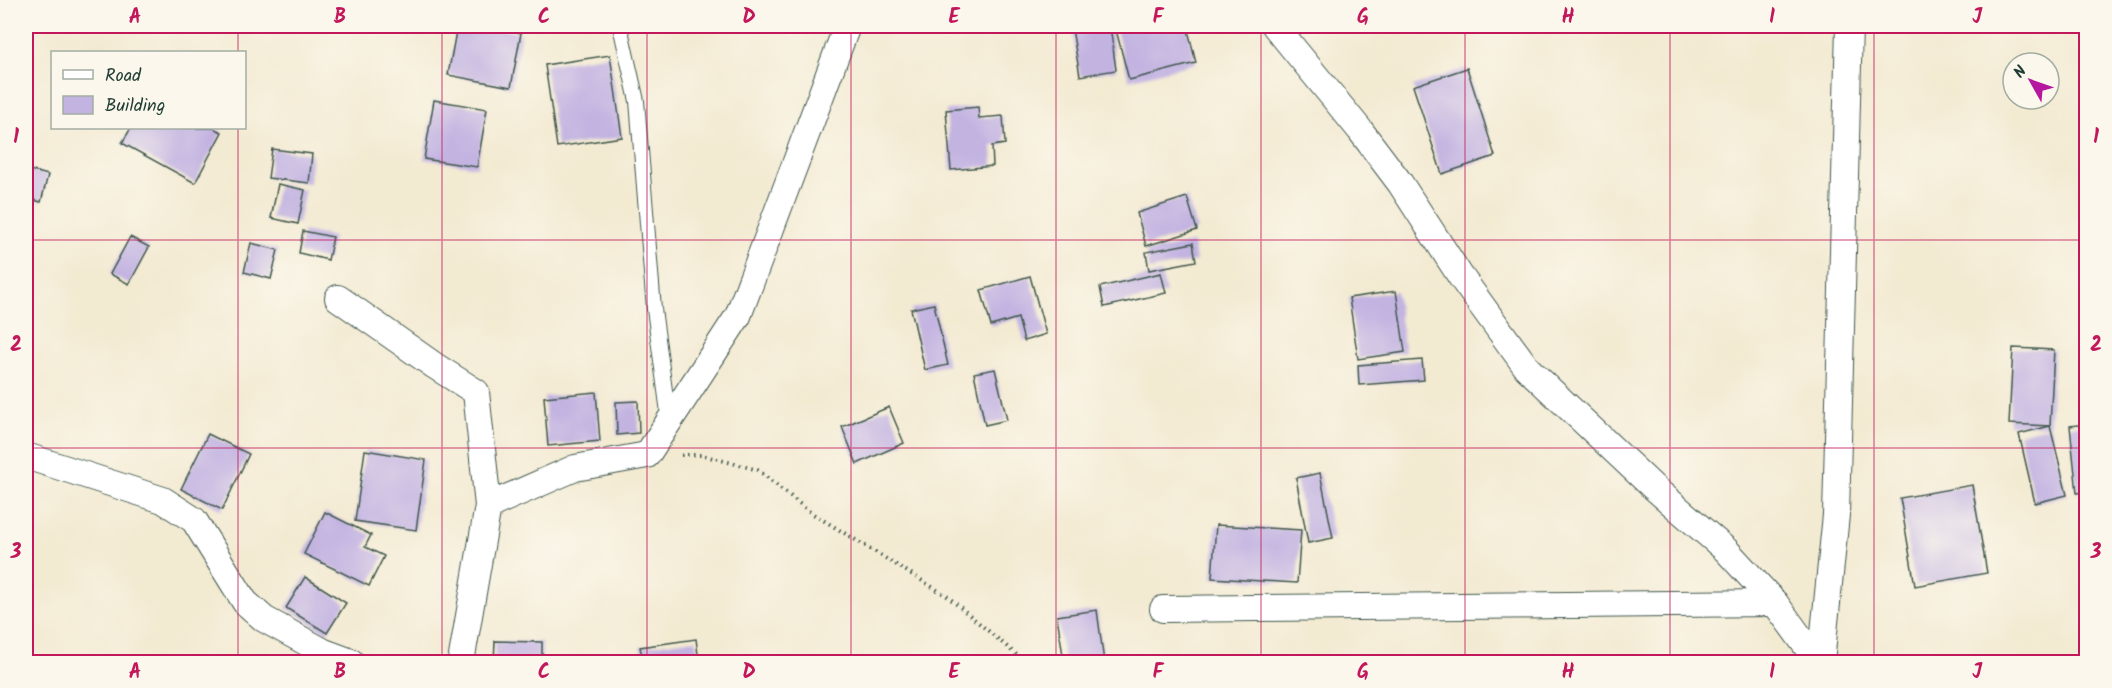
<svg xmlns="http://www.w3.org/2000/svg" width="2112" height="688" viewBox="0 0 2112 688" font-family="Kalam,sans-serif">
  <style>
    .building { fill: #c2b3e1 }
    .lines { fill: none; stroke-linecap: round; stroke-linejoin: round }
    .lane-casing { stroke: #3f574c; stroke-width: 16 }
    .street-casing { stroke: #3f574c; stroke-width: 28 }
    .path { stroke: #3f574c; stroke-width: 4; stroke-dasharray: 1.5 4.5; stroke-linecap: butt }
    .lane { stroke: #fff; stroke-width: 14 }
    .street { stroke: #fff; stroke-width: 26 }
    .grid { fill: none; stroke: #c2185b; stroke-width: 1.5; stroke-opacity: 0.55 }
    .neatline { fill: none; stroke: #c2185b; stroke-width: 2 }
    .grid-label { font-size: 20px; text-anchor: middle; font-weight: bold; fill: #c2185b }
  </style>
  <rect width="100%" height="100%" fill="#fbf7ec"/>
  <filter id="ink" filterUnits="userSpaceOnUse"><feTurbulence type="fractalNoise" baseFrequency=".0167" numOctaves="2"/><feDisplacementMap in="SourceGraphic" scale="12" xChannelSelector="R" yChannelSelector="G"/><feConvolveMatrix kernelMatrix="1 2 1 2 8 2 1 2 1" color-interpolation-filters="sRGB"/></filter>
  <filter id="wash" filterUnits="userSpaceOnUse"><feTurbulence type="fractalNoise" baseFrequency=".008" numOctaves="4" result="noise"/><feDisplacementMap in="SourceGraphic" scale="24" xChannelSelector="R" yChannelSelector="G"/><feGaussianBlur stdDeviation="1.35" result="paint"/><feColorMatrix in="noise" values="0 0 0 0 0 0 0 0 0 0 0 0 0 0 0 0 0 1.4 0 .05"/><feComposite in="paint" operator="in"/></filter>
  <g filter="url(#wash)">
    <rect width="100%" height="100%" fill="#f3ead2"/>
    <g id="blocks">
      <g class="building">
        <path d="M457,26H479L521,33L511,87L448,75Z"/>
        <path d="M1094,26H1110L1116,70L1080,76L1072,29Z"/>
        <path d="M1115,26H1187L1196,63L1129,80Z"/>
        <path d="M610,55L622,137L557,147L545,65Z"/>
        <path d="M1467,68L1495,156L1442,174L1413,86Z"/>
        <path d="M434,100L487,109L477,167L424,159Z"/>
        <path d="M978,107L979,118L1003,116L1005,144L992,146L993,166L951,170L946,110Z"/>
        <path d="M131,128H213L222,132L195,183L122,143Z"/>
        <path d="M272,149L312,154L309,183L268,178Z"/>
        <path d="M26,169L48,175L41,202L26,198Z"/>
        <path d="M278,184L305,190L298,224L271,218Z"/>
        <path d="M1187,197L1197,230L1146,246L1137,213Z"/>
        <path d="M303,231L333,237L328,260L299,253Z"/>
        <path d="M130,237L149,247L129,284L110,274Z"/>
        <path d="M251,243L278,250L271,279L244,272Z"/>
        <path d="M1193,243L1196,261L1149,270L1146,252Z"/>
        <path d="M1161,273L1166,293L1104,307L1100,287Z"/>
        <path d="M1030,276L1046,334L1024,341L1018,318L991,326L981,290Z"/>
        <path d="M1396,291L1405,352L1358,359L1349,298Z"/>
        <path d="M934,304L948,365L925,370L911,309Z"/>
        <path d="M2013,348L2054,350L2050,426L2009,424Z"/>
        <path d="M1422,360L1424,380L1359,385L1358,365Z"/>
        <path d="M995,369L1007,420L985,425L974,373Z"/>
        <path d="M596,392L600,441L548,446L544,397Z"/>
        <path d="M638,401L639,433L617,435L616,402Z"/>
        <path d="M889,407L904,443L857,464L842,427Z"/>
        <path d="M2086,424V492L2077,493L2070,426Z"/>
        <path d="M2050,426L2067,495L2035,503L2019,434Z"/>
        <path d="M208,434L249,454L222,510L181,489Z"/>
        <path d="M365,450L426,460L416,530L355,521Z"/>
        <path d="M1320,473L1333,538L1308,543L1296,478Z"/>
        <path d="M1972,485L1987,573L1915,586L1900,498Z"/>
        <path d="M325,512L371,535L365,547L384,556L369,586L304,554Z"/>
        <path d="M1216,525L1301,530L1297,583L1212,578Z"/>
        <path d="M305,577L346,603L327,633L286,608Z"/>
        <path d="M1097,610L1104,662H1064L1057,616Z"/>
        <path d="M696,639L699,662H643L640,647Z"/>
        <path d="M495,641L542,642V662H494Z"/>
      </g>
    </g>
  </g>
  <g filter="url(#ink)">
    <use href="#blocks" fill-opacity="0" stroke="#3f574c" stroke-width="1.5"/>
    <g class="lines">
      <defs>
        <path id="lane" d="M620,26L637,101L654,309L669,420"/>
        <g id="street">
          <path d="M1275,26L1360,130L1400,183L1461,277L1527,368L1652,486L1726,550L1775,603L1818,662"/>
          <path d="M338,298L435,366L476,392L488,506L461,662"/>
          <path d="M26,456L163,500L194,520L245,602L264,619L324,652L351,662"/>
          <path d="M488,506L575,468L647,455L738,316L847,26"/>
          <path d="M1163,609L1775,603"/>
          <path d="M1821,662L1836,515L1849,26"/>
        </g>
      </defs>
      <use href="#lane" class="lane-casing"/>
      <use href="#street" class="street-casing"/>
      <path class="path" d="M681,455H702L758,470L810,512L947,596L1025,662"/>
      <use href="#lane" class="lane"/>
      <use href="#street" class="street"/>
    </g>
  </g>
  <path class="grid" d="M238,26V52M442,26V662M647,26V662M851,26V662M1056,26V662M1261,26V662M1465,26V662M1670,26V662M1874,26V662M238,128V662M26,240H2086M26,448H2086"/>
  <rect width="2112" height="688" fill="none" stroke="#fbf7ec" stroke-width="66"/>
  <rect x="51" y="51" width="195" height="78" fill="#fbf7ec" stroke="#a3ada2" stroke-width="1.5"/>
  <rect x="63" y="70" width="30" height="9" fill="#ffffff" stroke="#a3ada2" stroke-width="1.5"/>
  <text x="105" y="81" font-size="18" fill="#1f3d34">Road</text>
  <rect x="63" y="96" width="30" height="18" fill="#c2b3e1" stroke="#a3ada2" stroke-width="1.5"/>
  <text x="105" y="111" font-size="18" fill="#1f3d34">Building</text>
  <g transform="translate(2031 81) rotate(310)"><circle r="28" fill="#fbf7ec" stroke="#a3ada2" stroke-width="1.5"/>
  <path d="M0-4.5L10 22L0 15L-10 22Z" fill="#b5179e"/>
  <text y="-9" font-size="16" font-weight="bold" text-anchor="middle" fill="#1f3d34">N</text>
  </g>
  <rect x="33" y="33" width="2046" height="622" class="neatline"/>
  <g class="grid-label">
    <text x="135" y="23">A</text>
    <text x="340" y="23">B</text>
    <text x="544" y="23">C</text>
    <text x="749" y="23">D</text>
    <text x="954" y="23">E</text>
    <text x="1158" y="23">F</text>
    <text x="1363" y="23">G</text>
    <text x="1568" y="23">H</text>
    <text x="1772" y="23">I</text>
    <text x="1977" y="23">J</text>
    <text x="16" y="143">1</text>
    <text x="2096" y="143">1</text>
    <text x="16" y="351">2</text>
    <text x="2096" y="351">2</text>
    <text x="16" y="558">3</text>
    <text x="2096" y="558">3</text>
    <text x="135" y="678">A</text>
    <text x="340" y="678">B</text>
    <text x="544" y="678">C</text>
    <text x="749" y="678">D</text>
    <text x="954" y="678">E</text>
    <text x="1158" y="678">F</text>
    <text x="1363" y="678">G</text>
    <text x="1568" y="678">H</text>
    <text x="1772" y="678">I</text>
    <text x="1977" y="678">J</text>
  </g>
</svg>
